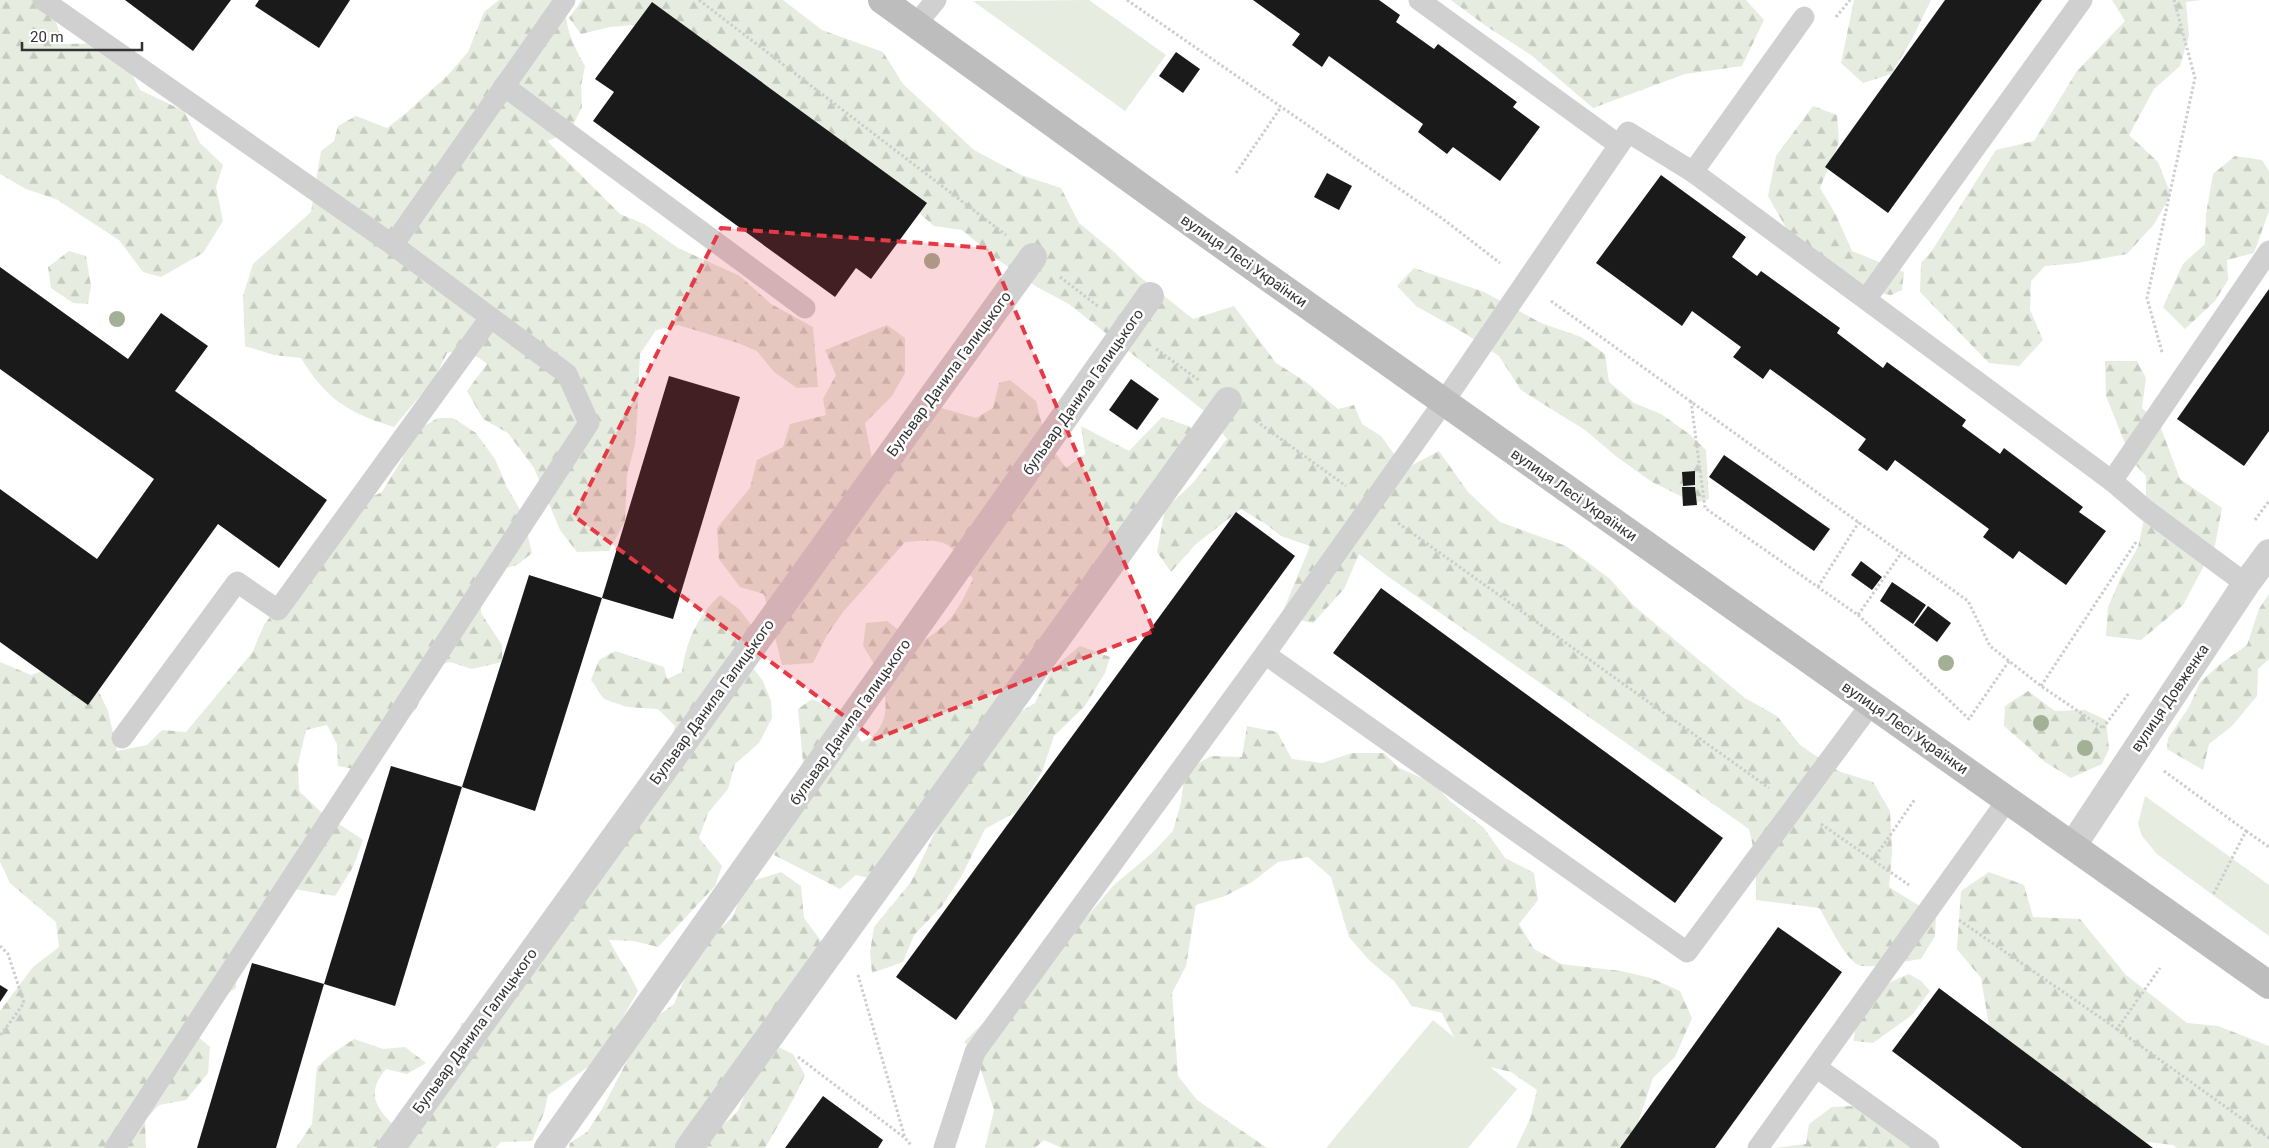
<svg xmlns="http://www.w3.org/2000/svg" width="2269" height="1148" viewBox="0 0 2269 1148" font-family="Roboto,sans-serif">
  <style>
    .grass { fill: #e6ecdf }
    .forest { fill: url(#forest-firs) }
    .building { fill: #1a1a1a }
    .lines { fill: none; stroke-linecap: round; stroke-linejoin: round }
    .path { stroke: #cdcdcd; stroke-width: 3; stroke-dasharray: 2.5 2.5; stroke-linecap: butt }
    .service { stroke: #d0d0d0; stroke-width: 21 }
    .pedestrian { stroke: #d0d0d0; stroke-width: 28 }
    .minor { stroke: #d0d0d0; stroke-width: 28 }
    .secondary { stroke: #bdbdbd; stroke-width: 28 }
    .tree { fill: #a2b095 }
    .marked { fill: #e63946; fill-opacity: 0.2; stroke: #e63946; stroke-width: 4; stroke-dasharray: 10 6; stroke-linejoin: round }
    .labels { text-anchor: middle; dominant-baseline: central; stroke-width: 5; stroke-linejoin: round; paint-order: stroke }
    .street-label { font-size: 15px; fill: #333; stroke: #fff }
  </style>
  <defs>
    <pattern id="forest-firs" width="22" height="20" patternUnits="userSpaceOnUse" patternTransform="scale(1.25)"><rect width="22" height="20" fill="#e6ecdf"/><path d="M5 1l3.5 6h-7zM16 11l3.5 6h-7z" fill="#c6cbc0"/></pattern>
  </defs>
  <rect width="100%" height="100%" fill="#fff"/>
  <g class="grass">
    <path d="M1089,0L1166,55L1125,111L973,1Z"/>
    <path d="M2145,796L2269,885V936L2157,854L2142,836L2138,824Z"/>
    <path d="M1433,1020L1517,1089L1468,1148H1326Z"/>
  </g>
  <g class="forest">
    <path d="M0,0H41L56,22L63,44L116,43L140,90L184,111L200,143L223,165L216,187L223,221L203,253L161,277L143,272L119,240L56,199L26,189L0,174Z"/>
    <path d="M499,0H563L564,2C566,29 572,43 585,66L581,86L582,107L569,133L547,141L620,214L644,224L678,248L740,276L771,304L813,327L818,387L797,388L774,372L757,351L738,343L678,325L656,330L640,354L637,419L635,444L627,475L625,521L609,551L577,552L560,530L534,468L508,433L483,419L467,391L487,364L467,349L447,353L435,378L394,427C348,413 326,399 301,358L274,355L245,346L243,296L253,264L311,212L321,151L334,141L338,126L356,116L387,128L405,114L448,75L468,52L484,12Z"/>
    <path d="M582,0H783L822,30L883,52L903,84L974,150L1021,175L1061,188L1079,223L1113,251L1139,276L1193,319L1234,306L1276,363L1306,382L1338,409L1354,405L1362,424L1381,436L1405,469L1439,451L1468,492L1500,522L1566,546L1610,579L1634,606L1745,698L1777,716L1800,745L1838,771L1873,782L1890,811L1892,852L1889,887L1936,916L1935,936L1921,959C1906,961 1876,968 1862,966C1847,965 1828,921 1819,908L1756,900V860L1749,829L1386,575L1359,554L1344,589L1313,623L1281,616L1310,546L1281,536L1267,525L1241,509L1196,544L1171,572L1157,552L1165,509L1193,483L1227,439L1208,414L1069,304L1037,287L994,257L962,230L934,226L895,192L659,23L610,27L581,34L569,18Z"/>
    <path d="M1451,0H1746L1764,20L1742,66L1685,74L1593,108L1531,55L1486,26Z"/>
    <path d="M1854,0H1931L1912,39L1891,74L1863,83L1841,63Z"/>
    <path d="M2112,0H2201L2186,2L2189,36L2180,66L2154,89L2129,135L2158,162L2171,195L2154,224L2127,254L2077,263L2045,266L2031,281L2030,310L2043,340L2019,366L1989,363L1920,292L1921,263L1931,252L1996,150L2034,141L2077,71L2125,21Z"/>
    <path d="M1813,106L1837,115L1839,142L1820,188L1836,215L1852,251L1904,272L1902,290L1891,295L1854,289L1789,233L1768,196L1776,156Z"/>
    <path d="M2235,156L2262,160L2269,171V211L2254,253L2227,260L2228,280L2215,301L2185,329L2163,307L2183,264L2205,244L2206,214L2213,174Z"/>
    <path d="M69,251L86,256L91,286L88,304L73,303L51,288L48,267Z"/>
    <path d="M1414,268L1484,292L1541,323L1581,337L1605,354L1609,382L1634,403L1661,414L1689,434L1706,450L1709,499L1695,503L1652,482L1617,457L1585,430L1521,390L1499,356L1464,333L1416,306L1397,286Z"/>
    <path d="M887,325L905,338V373L892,396L865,423L872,459L919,406L945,409L976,418L993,408L999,383L1010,380L1036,401L1046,440L1066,468L1085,454L1081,426L1129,451L1162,417L1191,427V449L881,881L856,875L840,889L774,855L803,762L798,709L812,699L842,714L862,742C866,740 872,737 875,734C898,708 879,670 863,646L866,623L887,621L917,644C950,626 957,612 973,579C949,541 951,538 905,542L843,612L827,635L813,663L782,665L764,594L740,587L719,559L717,528L750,488L757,460L783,447L790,424L826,415L823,399L836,375L825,350Z"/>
    <path d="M2105,361H2137L2146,378L2142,408L2159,423L2180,479L2222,508L2215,545L2183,605L2141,640L2106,636L2108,607L2121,577L2138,547L2146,510V476L2132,461L2106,396Z"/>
    <path d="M438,418H453L476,433L495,459L507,487L523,515L532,553L517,565L492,572L480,590L481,613L502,645V662L472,669L450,662L435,666L416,709L402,723L369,772L338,766L337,744L327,725L306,730L298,764L299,791L321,812L363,840L353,867L335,896L288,888L237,963L236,988L211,1005L188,1028L210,1047L208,1073L186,1100L159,1105L145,1120L146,1148H0V1011L33,967L59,947L56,922L10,883L0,862V662L31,675L44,670L69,666L99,692L108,711L117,751L147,745L162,730L186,732L252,653L264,625L286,595L335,515L382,492L402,459L412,433Z"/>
    <path d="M2269,594V659L2258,669L2257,696L2232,726L2209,744L2203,770L2167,749L2168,738L2189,707L2200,682L2223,662L2247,645L2259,609Z"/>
    <path d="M720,595L739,609L752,626L741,652L763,681L771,701L772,718L759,743L735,764L728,789L708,813L699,838L722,866L715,886L658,947L634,941L609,940C618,958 630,973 638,991L598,1060L548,1095L544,1113L532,1141L501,1142L496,1148H296L312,1124L317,1067L333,1053L354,1039L383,1049L405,1047L426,1063L407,1074L386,1069C365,1094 376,1109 398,1129L457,1059L461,1023L489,1021L669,750L675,726L658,709L627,707L604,699L591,680L599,660L615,651L664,667L667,679L682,672C686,641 697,617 720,595Z"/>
    <path d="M1080,646L1110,657L1105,673L1085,706L1054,736L1042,772L1018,811L985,829L961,877L942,906L914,935L903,962L872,973L870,952L874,927L911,882L951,799L1003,722L1035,703L1051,670Z"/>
    <path d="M2028,691L2055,711L2085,710L2106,720L2109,749L2102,764L2071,778L2045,762L2004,726L2005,706Z"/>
    <path d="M1247,726L1277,732L1292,759L1322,763L1352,753H1384L1399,768L1433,783L1450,801L1484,828L1505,858L1534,873L1538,900L1519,924L1534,949L1561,964L1621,971L1651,978L1680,991L1692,1018L1675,1057L1653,1078L1633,1137L1627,1148H1516L1530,1119L1537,1090L1511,1072L1477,1064L1456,1041L1442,1013L1412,1006L1394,981L1370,961L1349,937L1331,877L1308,857L1278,862L1252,882L1225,896L1196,905L1186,966L1172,993L1178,1076L1197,1100L1267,1148H1062L1044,1140L1035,1148H985L994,1110L975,1052L964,1042L1071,935L1114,885L1152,853L1173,831L1181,802L1185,771L1211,756L1242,757Z"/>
    <path d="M781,872L801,886L804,918L824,945L832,967L823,987L792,1010L695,1148H569L570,1143L587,1132L602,1109L637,1042L656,1017L674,1004L687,973L718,931L733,916L746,883Z"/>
    <path d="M1989,872L2024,885L2033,917L2080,919L2126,975L2187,1023L2218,1026L2269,1046V1148H2177L2173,1145L2124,1139L1993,1049L1981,978L1957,949L1961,891Z"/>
    <path d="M1909,974L1921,981L1930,991L1912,1015L1873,1043L1854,1041C1853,1021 1874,992 1891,982C1897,979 1903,976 1909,974Z"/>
    <path d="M776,1046L793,1054L805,1075L794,1098L765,1148H706L713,1134L738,1111L750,1081Z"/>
    <path d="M1876,1105L1933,1148H1775L1806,1144L1809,1124L1832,1107Z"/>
  </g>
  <g class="building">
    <path d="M125,0H231L193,51Z"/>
    <path d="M259,0H350L319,48L255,6Z"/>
    <path d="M1253,0H1379L1400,15L1396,22L1434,49L1438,44L1517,102L1513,107L1540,127L1500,181L1453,147L1447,154L1418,132L1423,124L1329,56L1322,67L1292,45L1300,34Z"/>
    <path d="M1945,0H2042L1888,213L1825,167Z"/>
    <path d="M652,2L927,203L871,279L856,268L835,297L593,121L614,92L595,79Z"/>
    <path d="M1176,52L1200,69L1183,93L1159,76Z"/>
    <path d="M1327,173L1352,186L1339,210L1314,197Z"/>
    <path d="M1661,175L1746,237L1732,257L1757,276L1761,271L1840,328L1837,333L1883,368L1887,362L1966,420L1962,426L2000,454L2004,448L2083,507L2079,512L2106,531L2066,585L2019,551L2013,559L1983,537L1989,529L1895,460L1887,471L1858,450L1866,439L1770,369L1763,379L1733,357L1741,347L1692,311L1682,326L1596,263Z"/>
    <path d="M0,267L128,359L161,313L208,346L175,391L327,500L279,568L218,524L88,705L0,642V489L97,559L154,479L0,369Z"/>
    <path d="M2269,289V431L2244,466L2177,419Z"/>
    <path d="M669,376L740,397L673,619L602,598Z"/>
    <path d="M1131,379L1159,399L1137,430L1109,410Z"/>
    <path d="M1724,455L1830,529L1814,551L1709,477Z"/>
    <path d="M1695,471V485L1683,486L1682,472Z"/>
    <path d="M1682,487H1695L1697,505L1683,506Z"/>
    <path d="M1236,512L1295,556L956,1020L896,977Z"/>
    <path d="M1861,561L1882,577L1872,590L1851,575Z"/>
    <path d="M529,575L602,598L535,811L462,787Z"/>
    <path d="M1892,582L1926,605L1913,624L1880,601Z"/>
    <path d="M1381,588L1723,838L1675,903L1333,653Z"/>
    <path d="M1928,606L1951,623L1937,642L1914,625Z"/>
    <path d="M391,766L462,787L395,1006L324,984Z"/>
    <path d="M1778,927L1842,972L1715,1148H1620Z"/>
    <path d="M252,963L324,984L276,1148H197Z"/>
    <path d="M0,985L8,990L0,1002Z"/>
    <path d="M1939,988L2153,1148H2022L1892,1051Z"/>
    <path d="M823,1096L883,1140L878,1148H785Z"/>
  </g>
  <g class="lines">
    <g class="path">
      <path d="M699,0L1006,235"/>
      <path d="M1127,0L1443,219L1500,263"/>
      <path d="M1836,17L1850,0"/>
      <path d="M1236,173L1281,107"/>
      <path d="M1060,277L1099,307"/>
      <path d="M1551,301L1968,601L1990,646L2041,686L2103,728"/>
      <path d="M1156,349L1200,381"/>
      <path d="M2162,352L2147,298L2195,78L2174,0"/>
      <path d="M1691,401L1705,508L1858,615L1902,552"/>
      <path d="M1256,421L1346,486"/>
      <path d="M2255,520L2269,501"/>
      <path d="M1398,523L1769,788"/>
      <path d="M1818,587L1859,522"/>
      <path d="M1858,615L1969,719L2009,661"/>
      <path d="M2041,686L2136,542"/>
      <path d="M2103,728L2129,693"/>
      <path d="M2164,771L2246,831L2213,895"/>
      <path d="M1821,824L1909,885"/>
      <path d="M2246,831L2269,847"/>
      <path d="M1873,860L1915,799"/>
      <path d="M1959,920L2117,1029L2160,968"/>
      <path d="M0,946L8,954L24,1003L0,1036"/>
      <path d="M858,975L905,1138"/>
      <path d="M2117,1029L2269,1138"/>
      <path d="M798,1057L905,1138L911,1145"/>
    </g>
    <g class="service">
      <path d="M43,0L393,245L565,0"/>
      <path d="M1419,0L1619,145"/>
      <path d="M916,24L936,0"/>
      <path d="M504,86L805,308"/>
      <path d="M1693,172L1804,17"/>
      <path d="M1866,299L2082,0"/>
      <path d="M2246,584L2146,510L2112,481L2269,251"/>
      <path d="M1265,654L1687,952L1871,704"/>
      <path d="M122,738L237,582L278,610L490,318"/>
      <path d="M1816,1067L1929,1148"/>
      <path d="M115,1148L589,423L567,374L393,245"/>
      <path d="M944,1148L975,1052L1265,654L1443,403L1628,132L1693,172L2112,481"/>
      <path d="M1758,1148L2008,799"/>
    </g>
    <g class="pedestrian">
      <path d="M391,1148L1033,257"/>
      <path d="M548,1148L1150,296"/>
      <path d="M689,1148L1228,401"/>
    </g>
    <path class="minor" d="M2073,845L2246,584L2269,553"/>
    <path class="secondary" d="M882,0L1198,228L2269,985"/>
  </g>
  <g class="tree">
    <circle cx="932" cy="261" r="8"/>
    <circle cx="117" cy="319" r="8"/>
    <circle cx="1946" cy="663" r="8"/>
    <circle cx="2041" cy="723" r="8"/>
    <circle cx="2085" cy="748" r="8"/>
  </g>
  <path class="marked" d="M721,228L988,248L1154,631L875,739L574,516Z"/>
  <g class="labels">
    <g class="street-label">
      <text transform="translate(1244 261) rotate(35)">вулиця Лесі Українки</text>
      <text transform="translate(949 374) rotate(-54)">Бульвар Данила Галицького</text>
      <text transform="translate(1083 392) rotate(-55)">бульвар Данила Галицького</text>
      <text transform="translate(1574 495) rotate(35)">вулиця Лесі Українки</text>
      <text transform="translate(2170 698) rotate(-56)">вулиця Довженка</text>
      <text transform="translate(712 702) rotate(-54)">Бульвар Данила Галицького</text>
      <text transform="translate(850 722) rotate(-55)">бульвар Данила Галицького</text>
      <text transform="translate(1905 728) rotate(35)">вулиця Лесі Українки</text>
      <text transform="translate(475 1031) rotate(-54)">Бульвар Данила Галицького</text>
    </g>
  </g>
  <path d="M22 42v8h120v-8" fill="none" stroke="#333333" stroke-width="2.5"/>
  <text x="30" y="42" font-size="15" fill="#333333" stroke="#ffffff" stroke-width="4" paint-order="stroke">20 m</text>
</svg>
